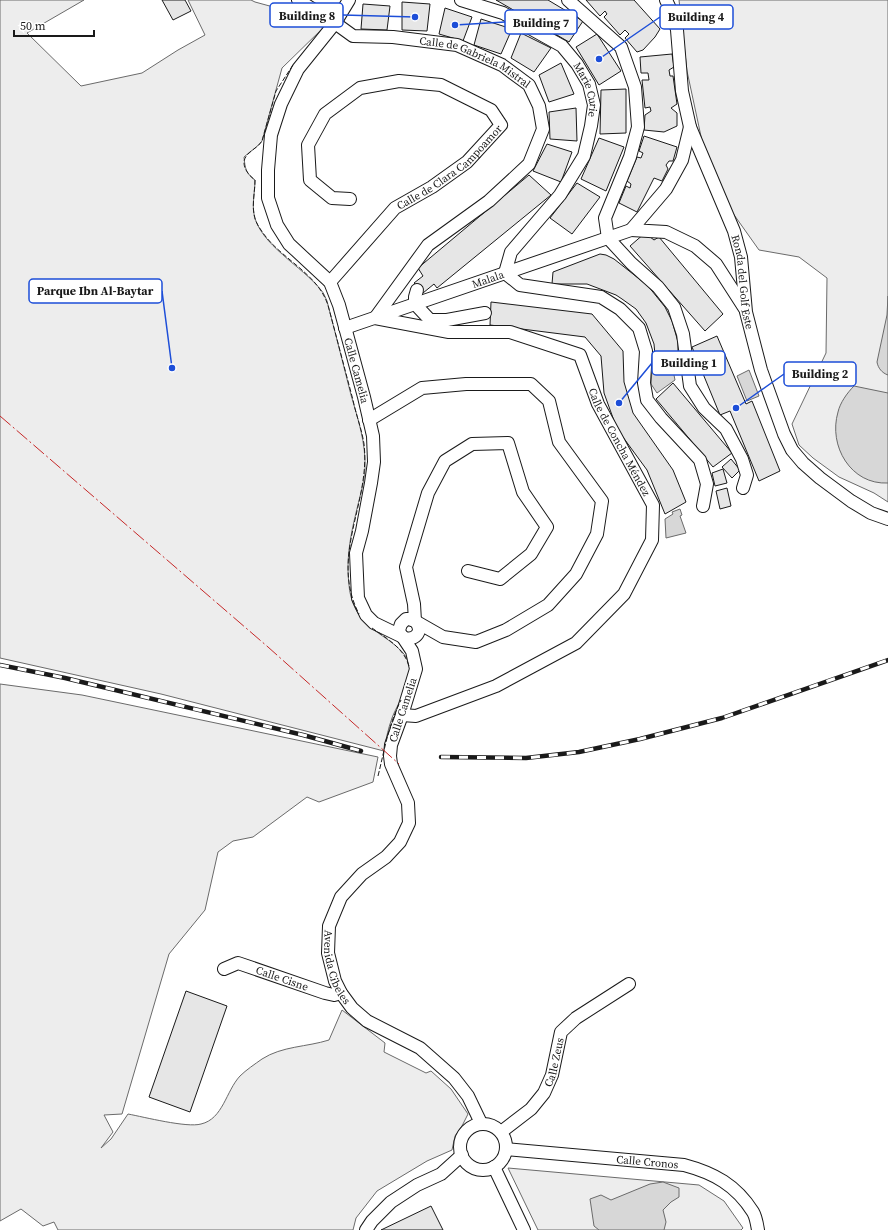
<svg xmlns="http://www.w3.org/2000/svg" width="888" height="1230" viewBox="0 0 888 1230" font-family="'Source Serif 4',serif">
  <style>
    .green { fill: #ededed; stroke: #6a6a6a }
    .water { fill: #d7d7d7; stroke: #6a6a6a }
    .building { fill: #e6e6e6; stroke: #1a1a1a }
    .lines { fill: none; stroke-linecap: round; stroke-linejoin: round }
    .minor-casing { stroke: #1a1a1a; stroke-width: 14 }
    .minor { stroke: #fff; stroke-width: 12 }
    .rail-casing { stroke: #1a1a1a; stroke-width: 4.5 }
    .rail { stroke: #fff; stroke-width: 3; stroke-dasharray: 9; stroke-linecap: butt }
    .fence { stroke: #1a1a1a; stroke-width: 1; stroke-dasharray: 5 2; stroke-linecap: butt }
    .power { stroke: #c62828; stroke-width: 1; stroke-dasharray: 14 3 2 3; stroke-linecap: butt }
    .labels { text-anchor: middle; dominant-baseline: central; stroke-width: 3; stroke-linejoin: round; paint-order: stroke }
    .street-label { font-size: 11px; fill: #1a1a1a; stroke: #fff }
    .leader { fill: none; stroke: #1d4ed8; stroke-width: 1.5 }
    .callout-dot { fill: #1d4ed8; stroke: #fff; stroke-width: 1.5 }
    .callout { fill: #fff; stroke: #1d4ed8; stroke-width: 1.5 }
    .callout-label { font-size: 12px; text-anchor: middle; font-weight: bold; fill: #1a1a1a }
  </style>
  <rect width="100%" height="100%" fill="#fff"/>
  <g class="green">
    <path d="M0,0H84L27,33L81,86L142,73L178,50L205,35L188,0H251L255,2L310,17L323,28L282,68L262,141C257,148 250,151 244,157C245,168 246,174 255,180C255,191 252,204 254,214C259,244 303,267 321,290C324,293 325,297 327,301C335,332 343,363 351,395C358,419 366,443 365,469C364,484 359,499 356,513C350,537 346,561 349,585C350,600 357,616 368,625C381,637 407,648 410,667C412,685 398,702 392,718C388,729 386,739 384,751L161,694L0,658Z"/>
    <path d="M679,0H888V502L874,493L839,477L813,458L799,445L792,424L826,353L827,278L799,257L759,250L715,188L702,141L687,71Z"/>
    <path d="M0,684L82,695L378,757L373,782L319,802L307,797L253,837L233,841L218,852L205,910L169,954L122,1114L104,1115L113,1132L101,1148L111,1139L128,1114C144,1117 187,1128 201,1124C223,1119 226,1091 240,1076C246,1070 255,1064 262,1059C282,1046 307,1047 329,1040L342,1010L385,1043L384,1052L426,1073L431,1071L451,1089L468,1114L462,1126L455,1136L452,1150L427,1161L377,1191L356,1218L353,1230H58L54,1222L43,1226L21,1209L0,1221Z"/>
    <path d="M508,1168L699,1185L724,1201L743,1228L741,1230H538Z"/>
  </g>
  <g class="water">
    <path d="M888,296V375C882,373 878,368 877,362L887,315Z"/>
    <path d="M652,370H673L675,380L657,393L651,384Z"/>
    <path d="M749,370L759,396L747,401L737,376Z"/>
    <path d="M854,386L888,393V483C851,485 828,446 838,412C840,403 847,393 854,386Z"/>
    <path d="M680,509L682,515L680,516L686,533L666,538L665,519L673,514L672,512Z"/>
    <path d="M663,1182L679,1188V1197L671,1202L663,1210L666,1222L664,1230H599L594,1226L590,1199L601,1195L611,1200L650,1184Z"/>
  </g>
  <g class="building">
    <path d="M162,0H185L191,11L173,20Z"/>
    <path d="M496,0H548L583,21L569,42Z"/>
    <path d="M586,0H634L660,29L655,37L643,50L637,52L625,38L629,34L625,30L620,35L604,17L607,14L605,11L600,16Z"/>
    <path d="M402,2L430,4L427,31L402,30Z"/>
    <path d="M363,4L390,6L387,30L361,29Z"/>
    <path d="M445,8L472,17L463,41L439,34Z"/>
    <path d="M481,19L512,29L501,54L474,45Z"/>
    <path d="M521,33L551,48L534,72L511,58Z"/>
    <path d="M597,34L621,71L599,85L576,47Z"/>
    <path d="M672,54L674,67L669,70L670,76H673L677,104L671,108L677,113V126L664,132L644,130L645,115L651,111L650,107L645,108L642,80H649L648,73H641L640,57Z"/>
    <path d="M561,63L574,94L549,102L539,75Z"/>
    <path d="M626,89V133L600,134L601,90Z"/>
    <path d="M576,108L577,141L550,139L549,112Z"/>
    <path d="M644,136L677,147L673,161H669L666,165L668,169L662,181L654,178L637,212L619,203L626,186L630,188L631,184L627,181L637,157L641,158L643,153L639,151Z"/>
    <path d="M599,138L624,147L606,191L581,179Z"/>
    <path d="M547,144L572,152L561,182L533,171Z"/>
    <path d="M529,175L551,195L437,288L434,284L423,293L414,283L423,276L418,268Z"/>
    <path d="M577,183L600,197L572,234L550,218Z"/>
    <path d="M645,233L654,240L659,237L723,314L705,331L630,246Z"/>
    <path d="M600,254L606,255L614,259L633,274L648,286L665,307L672,321L678,342V367L655,368V355L654,344L646,323L636,309L622,299L616,295L587,284H552L553,272Z"/>
    <path d="M491,302L592,314L623,351L624,382L633,413L673,470L686,502L665,514L647,470L617,429L604,393L601,356L585,337L490,325Z"/>
    <path d="M717,336L746,404L752,401L780,471L759,481L730,411L720,415L692,347Z"/>
    <path d="M673,383L732,453L713,467L656,399Z"/>
    <path d="M731,459L740,470L732,478L722,467Z"/>
    <path d="M723,469L727,483L715,486L712,473Z"/>
    <path d="M727,488L731,506L720,509L716,491Z"/>
    <path d="M186,991L227,1006L190,1112L149,1097Z"/>
    <path d="M431,1206L443,1230H381Z"/>
  </g>
  <g class="lines">
    <defs>
      <g id="minor">
        <path id="s1" d="M298,0L335,23L353,36L393,37L457,45L502,65L529,85L539,106L543,129L529,164L489,201L428,245L375,318L449,332H510L580,355L598,404L653,505L652,540L624,594L576,643L496,686L416,716L402,715"/>
        <path id="s2" d="M349,0L335,23L298,69L281,104L271,135L268,170V198L277,225L289,244L330,282L339,305L364,397L373,436L374,462L371,483L362,531L356,553L358,598L366,615L374,623L405,638C416,641 424,630 415,621"/>
        <path id="s3" d="M461,0L503,13L562,46L577,64L589,84L594,105L591,126L584,156L560,195L511,252L505,273L520,285L601,297L620,309L639,328L646,351L644,383L647,400L661,418L700,460L707,484L703,506"/>
        <path d="M568,0L621,47L635,87L638,127L630,157L605,218L608,238L631,263L658,287L674,307L683,334L690,386L704,408L726,429L742,459L747,475L743,488"/>
        <path id="s4" d="M666,0L673,15L677,30L682,91L690,127L734,231L741,257L746,312L761,370L784,434L792,450L803,463L820,478L851,501L871,513L888,519"/>
        <path d="M690,127L682,160L666,189L631,230L666,232L695,246L716,264L745,309"/>
        <path id="s5" d="M330,282L395,208L432,187L467,162L501,125L491,110L441,85L399,81L360,88L325,114L308,145L310,180L332,198L350,199"/>
        <path d="M417,290L415,297V304L430,320H447L485,313"/>
        <path id="s6" d="M345,328L631,230"/>
        <path id="s7" d="M369,420L422,388L466,384H531L549,401L559,442L602,501L597,534L576,574L548,605L506,630L476,642L443,637L415,621L409,619H406L401,624L399,630L400,633L412,651L416,669L402,715L391,745L390,756L391,764L408,803L409,823L400,842L386,857L362,874L341,897L329,926L328,953L335,981L341,993L352,1008L367,1021L420,1048L454,1078L468,1096L481,1123"/>
        <path d="M415,621L414,604L406,567L428,493L445,461L472,444L508,443L523,492L547,527L531,554L500,579L468,571"/>
        <path id="s8" d="M224,969L238,963L325,993L334,995L341,993"/>
        <circle cx="483" cy="1147" r="23"/>
        <path id="s9" d="M501,1132L531,1109L544,1093L552,1075L561,1032L576,1018L629,984"/>
        <path id="s10" d="M506,1149L684,1165C714,1173 736,1185 753,1212C756,1217 757,1224 758,1230"/>
        <path d="M494,1167L524,1230"/>
        <path d="M366,1230L372,1221L391,1202L417,1185L441,1174L462,1155"/>
      </g>
    </defs>
    <use href="#minor" class="minor-casing"/>
    <use href="#minor" class="minor"/>
    <defs>
      <g id="rail">
        <path d="M0,665L65,678L303,735L361,751"/>
        <path d="M441,757L526,758L579,752L640,739L722,718L888,660"/>
      </g>
    </defs>
    <use href="#rail" class="rail-casing"/>
    <use href="#rail" class="rail"/>
    <g class="fence">
      <path d="M293,65L276,91L262,141C258,147 253,149 248,154C239,163 247,174 255,180C255,191 252,204 254,214C255,222 259,227 263,233C282,260 321,275 329,309C337,339 345,370 353,400C356,415 362,430 364,444C371,503 329,556 359,614"/>
      <path d="M372,628C386,638 404,648 409,666"/>
      <path d="M378,776C385,748 388,726 401,700"/>
    </g>
    <path class="power" d="M0,416L268,647L399,764"/>
  </g>
  <g class="labels">
    <g class="street-label">
      <text stroke="none"><textPath href="#s1" startOffset="193">Calle de Gabriela Mistral</textPath></text>
      <text stroke="none"><textPath href="#s3" startOffset="163">Marie Curie</textPath></text>
      <text stroke="none"><textPath href="#s5" startOffset="167">Calle de Clara Campoamor</textPath></text>
      <text stroke="none"><textPath href="#s6" startOffset="151">Malala</textPath></text>
      <text stroke="none"><textPath href="#s4" startOffset="295">Ronda del Golf Este</textPath></text>
      <text stroke="none"><textPath href="#s2" startOffset="420">Calle Camelia</textPath></text>
      <text stroke="none"><textPath href="#s1" startOffset="863">Calle de Concha Méndez</textPath></text>
      <text transform="translate(403 710) rotate(-72)">Calle Camelia</text>
      <text stroke="none"><textPath href="#s7" startOffset="982">Avenida Cibeles</textPath></text>
      <text stroke="none"><textPath href="#s8" startOffset="62">Calle Cisne</textPath></text>
      <text stroke="none"><textPath href="#s9" startOffset="91">Calle Zeus</textPath></text>
      <text stroke="none"><textPath href="#s10" startOffset="142">Calle Cronos</textPath></text>
    </g>
  </g>
  <path class="leader" d="M415 17L343 15M599 59L660 17M455 25L505 22M172 368L162 291M619 403L652 363M736 408L784 374"/>
  <g class="callout-dot">
    <circle cx="415" cy="17" r="4"/>
    <circle cx="599" cy="59" r="4"/>
    <circle cx="455" cy="25" r="4"/>
    <circle cx="172" cy="368" r="4"/>
    <circle cx="619" cy="403" r="4"/>
    <circle cx="736" cy="408" r="4"/>
  </g>
  <g class="callout">
    <rect x="270" y="3" width="73" height="24" rx="4"/>
    <rect x="660" y="5" width="73" height="24" rx="4"/>
    <rect x="505" y="10" width="72" height="24" rx="4"/>
    <rect x="29" y="279" width="133" height="24" rx="4"/>
    <rect x="652" y="351" width="73" height="24" rx="4"/>
    <rect x="784" y="362" width="72" height="24" rx="4"/>
  </g>
  <g class="callout-label">
    <text x="307" y="20">Building 8</text>
    <text x="696" y="21">Building 4</text>
    <text x="541" y="27">Building 7</text>
    <text x="95" y="295">Parque Ibn Al-Baytar</text>
    <text x="689" y="367">Building 1</text>
    <text x="820" y="378">Building 2</text>
  </g>
  <path d="M14 30v6h80v-6" fill="none" stroke="#1a1a1a" stroke-width="2"/>
  <text x="20" y="30" font-size="12" fill="#1a1a1a" stroke="#ffffff" stroke-width="3" paint-order="stroke">50 m</text>
</svg>
